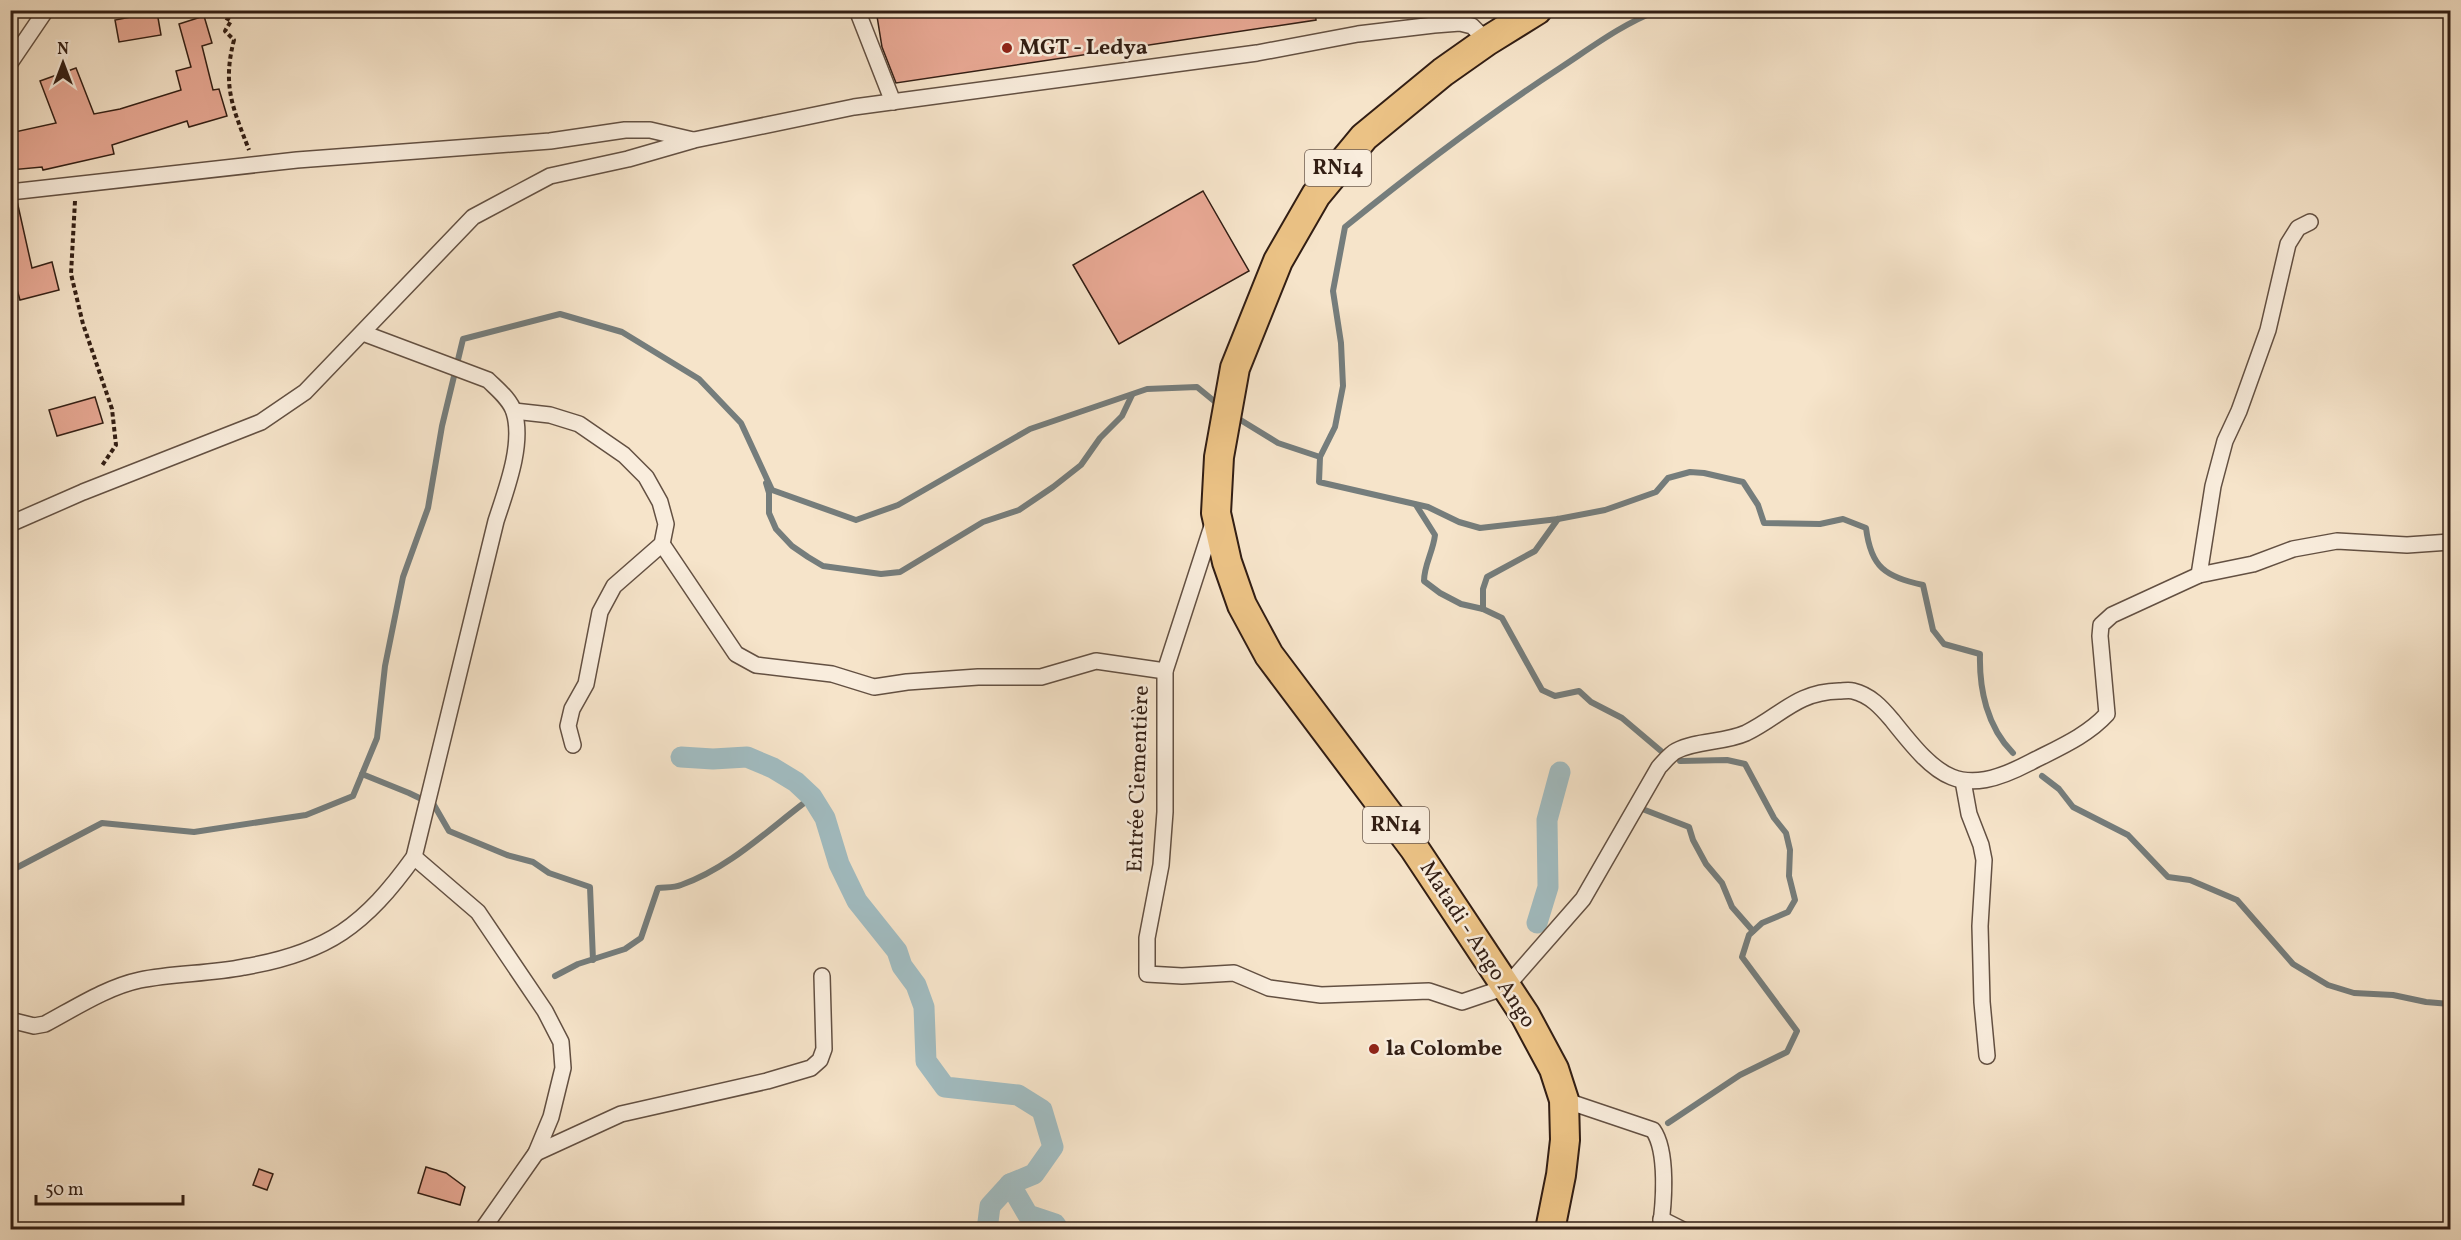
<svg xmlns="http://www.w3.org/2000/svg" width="2461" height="1240" viewBox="0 0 2461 1240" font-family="Vollkorn,serif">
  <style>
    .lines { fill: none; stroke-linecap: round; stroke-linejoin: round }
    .stream { stroke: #757d7c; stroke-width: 6 }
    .canal { stroke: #a1bcc1; stroke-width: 21 }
    .building { fill: #e9a995; stroke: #321e14; stroke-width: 1.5 }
    .street-casing { stroke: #635042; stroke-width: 18 }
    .highway-casing { stroke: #321e14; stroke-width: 32 }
    .path { stroke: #321e14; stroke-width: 4; stroke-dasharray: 4.5 3; stroke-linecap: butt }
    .street { stroke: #f9eddd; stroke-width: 15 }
    .highway { stroke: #ebc285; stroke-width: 28 }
    .poi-dot { fill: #8f2418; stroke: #f9eddd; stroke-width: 2 }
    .labels { text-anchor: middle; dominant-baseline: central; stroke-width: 5; stroke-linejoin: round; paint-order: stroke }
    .shield { fill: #f9eddd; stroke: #6e5c50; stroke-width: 1.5 }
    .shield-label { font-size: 21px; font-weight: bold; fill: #321e14 }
    .poi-label { font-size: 22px; font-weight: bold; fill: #321e14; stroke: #f9eddd; text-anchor: start }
    .street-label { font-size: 22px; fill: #321e14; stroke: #f9eddd }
  </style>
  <rect width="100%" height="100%" fill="#f6e4ca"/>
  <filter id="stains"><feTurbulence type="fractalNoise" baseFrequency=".00333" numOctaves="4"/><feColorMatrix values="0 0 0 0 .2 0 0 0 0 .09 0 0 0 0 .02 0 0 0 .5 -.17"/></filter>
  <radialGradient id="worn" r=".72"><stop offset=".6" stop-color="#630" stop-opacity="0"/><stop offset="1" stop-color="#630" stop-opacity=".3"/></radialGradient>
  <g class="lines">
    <g class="stream">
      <path d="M1234,416L1278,443L1320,457L1335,427L1343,386L1341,343L1333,291L1345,227C1414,171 1485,117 1560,68C1592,47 1622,24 1659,10"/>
      <path d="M1320,457L1319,482L1428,507L1459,522L1480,528L1558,519L1605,510L1656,492L1668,478L1690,472L1704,473L1743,482L1758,505L1764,523L1820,524L1843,519L1866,528C1871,568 1885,576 1923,585L1933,630L1944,644L1980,654C1979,689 1987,727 2013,753"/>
      <path d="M766,483L769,493V513L776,529L792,546L808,557L823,566L881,574L900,572L983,522L1019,510L1053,487L1081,465L1100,438L1122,416L1132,395"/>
      <path d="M1416,505L1435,535C1433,552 1424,565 1424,581L1440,593L1461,604L1483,609L1502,618L1542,690L1555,696L1579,691L1591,702L1622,718L1661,751"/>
      <path d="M1483,609V589L1487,577L1535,551L1558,519"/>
      <path d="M362,774L409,793L434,805L449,831L507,855L533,862L549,873L590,887L593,960"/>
      <path d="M2042,776L2059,789L2073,807L2128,835L2168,877L2190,880L2237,900L2293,964L2328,985L2354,993L2393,995L2426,1002L2450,1004"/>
      <path d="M1645,810L1689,827L1693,840L1706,864L1722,883L1732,907L1753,931"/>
      <path d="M10,868H16L102,823L194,832L306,815L353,796L377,738L385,666L403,577L428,508L442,426L463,339L560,314L622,332L699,379L741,423L772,490L856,520L898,505L1030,429L1147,389L1197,387L1219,405"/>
      <path d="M555,976L578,964L625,949L641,938L658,888C665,887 674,888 681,885C730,868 771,827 812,797"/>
      <path d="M1668,1123L1740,1075L1787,1052L1797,1031L1742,957L1749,935L1762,923L1788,912L1795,900L1789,876L1790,850L1786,833L1774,818L1745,764L1727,760L1680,761"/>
    </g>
    <g class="canal">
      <path d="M681,757L713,759L747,757L773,768L796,782L812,797L825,818L839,864L857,901L897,951L902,966L916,985L924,1007L926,1061L945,1087L1018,1095L1042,1110L1053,1147L1034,1174L1010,1184L990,1206L987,1230"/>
      <path d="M1537,923L1548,887L1547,820L1560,772"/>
      <path d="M1010,1184L1028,1215L1055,1224L1059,1230"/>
    </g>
  </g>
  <g class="building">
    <path d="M876,10H1315L1316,20L896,83L882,47Z"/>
    <path d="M157,12L161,35L119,42L115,20Z"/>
    <path d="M204,16L212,43L202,46L213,90L219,89L227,116L189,127L187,121L112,145L114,154L43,170L42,167L10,170V133L56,123L40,81L76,68L94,114L120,109L181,90L176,71L191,67L179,24Z"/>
    <path d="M1203,191L1249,271L1119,344L1073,265Z"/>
    <path d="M17,201L32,268L52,262L59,290L20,300L10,265V202Z"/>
    <path d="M95,397L103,423L57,436L49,410Z"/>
    <path d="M426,1167L446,1173L465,1187L460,1205L418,1193Z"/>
    <path d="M259,1169L273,1174L267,1190L253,1185Z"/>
  </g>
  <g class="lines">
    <defs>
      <g id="street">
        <path d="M857,10L893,102"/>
        <path d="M10,63L46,10"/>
        <path d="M10,192L297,160L550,141L625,130H650L693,140"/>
        <path d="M514,411L550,415L579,424L624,455L646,477L660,502L666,524L662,544L614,586L600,612L586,684L572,709L568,726L573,745"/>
        <path d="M1213,523L1165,671V812L1161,865L1147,938V974L1182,976L1234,973L1269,988L1321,995L1429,991L1462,1002L1506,987L1583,899L1659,767C1664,762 1670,754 1676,751C1697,740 1724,743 1746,733C1781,716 1796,692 1839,691C1843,691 1849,690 1853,691C1870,695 1881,707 1892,720C1938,778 1959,800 2031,762C2058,748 2087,736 2107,714L2100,636L2101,625L2112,615L2199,575L2253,564L2293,549L2337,541L2407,545L2450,542"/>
        <path d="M10,524L83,492L261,422L305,392L473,217L550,176L628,159L694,140L854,107L1257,53L1358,34L1434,25L1460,23L1472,26L1487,41"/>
        <path d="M662,544L736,654L756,665L832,674L874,687L907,682L978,677H1041L1096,661L1165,671"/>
        <path d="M2199,575L2213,486L2225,441L2239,411L2268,330L2288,244L2298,228L2310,222"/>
        <path d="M1963,781L1969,814L1981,845L1984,860L1980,926L1982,1002L1987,1056"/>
        <path d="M414,857L478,912L545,1011L561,1042L563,1068L551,1117L536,1153L482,1230"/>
        <path d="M10,1020L34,1026L45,1024C75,1008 107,987 140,980C174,973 210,974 244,967C328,953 365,925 414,857L496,521C506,490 524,444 514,412C510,399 497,389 488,380L363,333"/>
        <path d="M1564,1100L1653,1130C1668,1151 1664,1204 1660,1230"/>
        <path d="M536,1153L621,1114L767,1081L811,1068L820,1060L824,1049L822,976"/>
        <path d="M1661,1219L1683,1230"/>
      </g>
      <path id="highway" d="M1537,10L1487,41L1443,72L1364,137L1316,195L1278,261L1235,368L1219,457L1216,513L1227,562L1242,605L1269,655L1414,848L1525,1015L1554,1069L1564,1100L1565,1140L1561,1175L1550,1230"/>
    </defs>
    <use href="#street" class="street-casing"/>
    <use href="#highway" class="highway-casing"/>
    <g class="path">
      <path d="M213,10L231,21L225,31L234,40C222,86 233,108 249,150"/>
      <path d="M75,201L71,274L83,324L112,409L116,445L101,467"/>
    </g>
    <use href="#street" class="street"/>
    <use href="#highway" class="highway"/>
  </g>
  <g class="poi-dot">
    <circle cx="1007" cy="48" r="6"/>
    <circle cx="1374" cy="1049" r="6"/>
  </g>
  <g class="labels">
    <g class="shield">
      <rect x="1305" y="150" width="66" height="36" rx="4.5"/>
      <rect x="1363" y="807" width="66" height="36" rx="4.5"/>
    </g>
    <g class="shield-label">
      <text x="1338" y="168">RN14</text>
      <text x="1396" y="825">RN14</text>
    </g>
    <g class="poi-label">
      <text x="1019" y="48">MGT - Ledya</text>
      <text x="1386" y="1049">la Colombe</text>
    </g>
    <g class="street-label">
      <text transform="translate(1139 779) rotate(-88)">Entrée Ciementière</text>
      <text transform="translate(1477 945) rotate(57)">Matadi - Ango Ango</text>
    </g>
  </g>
  <rect width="2461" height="1240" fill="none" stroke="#f6e4ca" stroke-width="36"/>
  <rect x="12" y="12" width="2437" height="1216" fill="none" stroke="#321e14" stroke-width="3"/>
  <rect x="18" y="18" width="2425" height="1204" fill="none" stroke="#321e14" stroke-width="1.5"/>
  <g transform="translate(63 63)" stroke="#f9eddd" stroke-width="4.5" paint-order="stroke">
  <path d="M0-4.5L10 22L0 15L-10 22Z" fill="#321e14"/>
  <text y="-9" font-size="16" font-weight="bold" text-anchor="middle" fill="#321e14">N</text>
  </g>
  <path d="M36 1195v9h147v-9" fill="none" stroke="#321e14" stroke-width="3"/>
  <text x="45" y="1195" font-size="18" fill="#321e14" stroke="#f9eddd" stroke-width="4.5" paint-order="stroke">50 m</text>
  <rect width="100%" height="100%" filter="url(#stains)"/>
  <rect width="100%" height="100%" fill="url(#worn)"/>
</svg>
